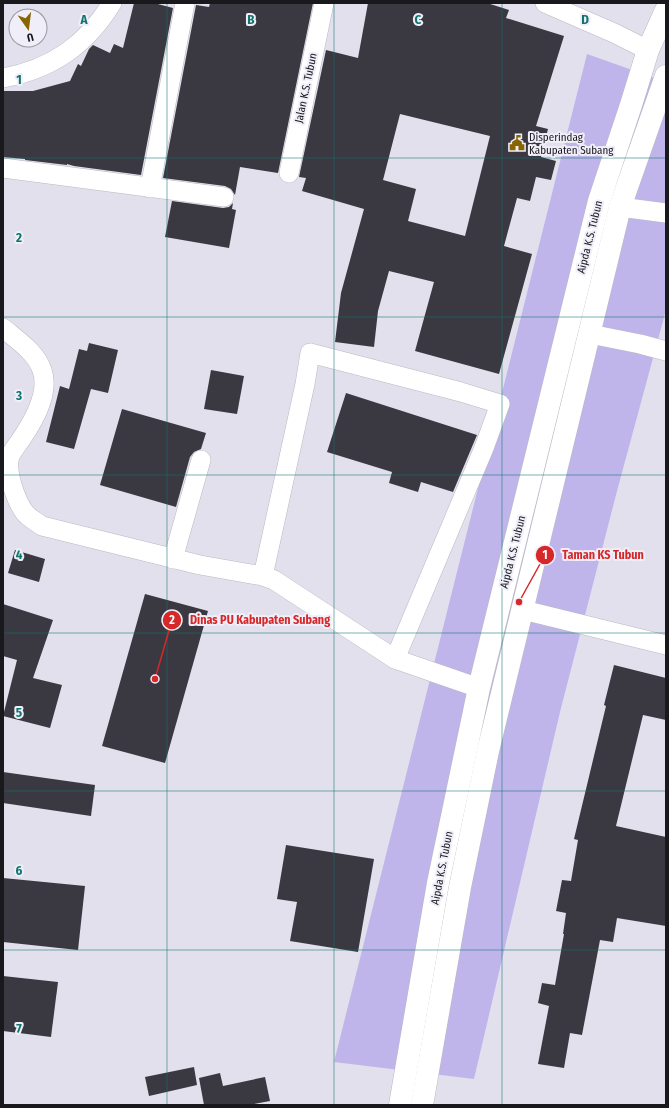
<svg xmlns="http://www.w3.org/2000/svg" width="669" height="1108" viewBox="0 0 669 1108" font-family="'Fira Sans Condensed',sans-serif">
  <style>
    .green { fill: #c0b5eb }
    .building { fill: #3a3841; fill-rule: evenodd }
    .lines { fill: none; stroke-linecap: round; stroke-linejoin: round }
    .street-casing { stroke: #bab8c3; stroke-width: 20 }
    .secondary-casing { stroke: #bab8c3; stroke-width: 23 }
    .street { stroke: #fff; stroke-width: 19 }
    .secondary { stroke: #fff; stroke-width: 22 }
    .grid { fill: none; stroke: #0f766e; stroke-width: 1; stroke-opacity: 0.55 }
    .labels { text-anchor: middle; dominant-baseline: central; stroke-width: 4; stroke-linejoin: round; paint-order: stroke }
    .street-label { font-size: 11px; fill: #19181c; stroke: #f0eef9 }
    .poi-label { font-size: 11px; fill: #19181c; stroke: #f0eef9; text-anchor: start }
    .grid-label { font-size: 13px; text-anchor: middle; font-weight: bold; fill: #0f766e; stroke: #f0eef9; stroke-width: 4; stroke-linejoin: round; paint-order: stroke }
    .leader { fill: none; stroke: #d62828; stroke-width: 1.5 }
    .callout-dot { fill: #d62828; stroke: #f0eef9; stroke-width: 1.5 }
    .mark-label { font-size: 12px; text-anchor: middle; font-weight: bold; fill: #fff }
    .callout-label { font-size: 12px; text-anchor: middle; font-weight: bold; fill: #d62828; stroke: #f0eef9; stroke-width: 4; stroke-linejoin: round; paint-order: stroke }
  </style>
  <rect width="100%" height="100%" fill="#e2e0ec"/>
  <path class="green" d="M587,54L666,82V310L617,491L560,712L474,1079L334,1062Z"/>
  <g class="building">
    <path d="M134,3H154L173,8L141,175L74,166L67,164V165L25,160V159L3,157V91H33L70,81L78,64L81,66L89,49L93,45L110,53L114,44L123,48Z"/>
    <path d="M210,3H313L278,173L240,167L235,195L231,189L225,186L163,178L196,5L209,7Z"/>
    <path d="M368,3H487L509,10L506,18L564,36L536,126L548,129L541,157L556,161L551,180L536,177L530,201L517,198L504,246L532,254L499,374L415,351L434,282L389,271L378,311L374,347L335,342L341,293L364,209L302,191L306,178L299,177L326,50L358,58ZM400,114L490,136L465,236L408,221L416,189L383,180Z"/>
    <path d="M172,201L223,208L229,207L233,203L232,209L236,210L229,248L165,237Z"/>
    <path d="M89,343L118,350L108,393L91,389L74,449L46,442L60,386L69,389L79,349L87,351Z"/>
    <path d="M211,370L244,376L237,414L204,409Z"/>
    <path d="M346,393L477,435L453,492L421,482L418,492L389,483L392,472L327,452Z"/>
    <path d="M122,409L206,433L201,449L194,452L190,457L176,507L100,485Z"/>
    <path d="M15,550L45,559L39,582L8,573Z"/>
    <path d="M145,594L208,611L165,763L102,746Z"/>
    <path d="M3,604L53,620L33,678L62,685L50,728L3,716L17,660L3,656Z"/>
    <path d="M614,665L666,678V720L643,715L616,826L666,837V926L617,918L613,942L600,940L582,1035L570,1033L564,1068L538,1064L549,1006L538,1003L542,983L555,985L564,934H563L566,913L556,911L562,880L571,881L578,840L574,839L606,706L604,705Z"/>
    <path d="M3,772L95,785L91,816L3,803Z"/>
    <path d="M286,845L374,859L358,952L290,941L297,902L277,899Z"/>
    <path d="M3,878L85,886L78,950L3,942Z"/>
    <path d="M3,976L58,982L51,1037L3,1031Z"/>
    <path d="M194,1067L197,1085L149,1096L145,1077Z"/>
    <path d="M220,1073L223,1086L265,1077L270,1101L249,1105H204L199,1078Z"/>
  </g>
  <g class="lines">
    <defs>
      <g id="street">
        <path d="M545,3L614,33L648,50"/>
        <path d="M3,78C52,69 86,45 112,3"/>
        <path d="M3,168L224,197"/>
        <path d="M289,173L324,3"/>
        <path d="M150,188L185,3"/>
        <path d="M620,207L666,213"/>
        <path d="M3,328C17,340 36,352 42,370C50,393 34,420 22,438C18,444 13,450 10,456C5,471 16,501 25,513C29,518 37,522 42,526L200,565L263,576L274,580L395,659"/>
        <path d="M590,334L640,344L666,351"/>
        <path d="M173,559L201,460"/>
        <path d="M263,576L305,384L310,353L461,392L500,404L484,448L395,659L479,688"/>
        <path d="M523,610L666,645"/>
      </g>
      <g id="secondary">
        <path d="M400,1105L438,883L479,688L599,201L631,105L648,50L666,10"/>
        <path d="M422,1105L460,887L488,751L620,207L666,76"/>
      </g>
    </defs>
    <use href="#street" class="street-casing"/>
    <use href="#secondary" class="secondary-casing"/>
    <use href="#street" class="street"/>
    <use href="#secondary" class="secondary"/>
  </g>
  <path class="grid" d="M167,3V1105M334,3V1105M502,3V1105M3,158H666M3,317H666M3,475H666M3,633H666M3,791H666M3,950H666"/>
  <defs>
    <symbol id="civic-bare" viewBox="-9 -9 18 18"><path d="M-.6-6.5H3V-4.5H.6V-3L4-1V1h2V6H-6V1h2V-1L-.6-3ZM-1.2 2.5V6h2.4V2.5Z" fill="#896502" stroke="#f0eef9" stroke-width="2.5" paint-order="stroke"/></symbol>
  </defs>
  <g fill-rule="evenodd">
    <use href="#civic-bare" x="506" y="132" width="22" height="22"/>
  </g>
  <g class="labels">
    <g class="street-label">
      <text transform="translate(306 88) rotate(-78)">Jalan K.S. Tubun</text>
      <text transform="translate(590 237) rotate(-76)">Aipda K.S. Tubun</text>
      <text transform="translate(513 552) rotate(-76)">Aipda K.S. Tubun</text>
      <text transform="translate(442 868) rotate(-79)">Aipda K.S. Tubun</text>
    </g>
    <g class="poi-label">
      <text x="529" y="137">Disperindag<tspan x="529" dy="13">Kabupaten Subang</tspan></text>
    </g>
  </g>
  <g class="grid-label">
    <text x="84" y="24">A</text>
    <text x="251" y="24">B</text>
    <text x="418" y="24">C</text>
    <text x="585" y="24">D</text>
    <text x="19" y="84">1</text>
    <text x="19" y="242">2</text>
    <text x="19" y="400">3</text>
    <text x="19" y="559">4</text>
    <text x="19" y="717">5</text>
    <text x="19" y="875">6</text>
    <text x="19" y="1033">7</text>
  </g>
  <path class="leader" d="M519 602L545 555M155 679L172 620"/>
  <g class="callout-dot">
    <circle cx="519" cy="602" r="4"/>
    <circle cx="155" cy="679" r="4"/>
    <circle cx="545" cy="555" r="10"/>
    <circle cx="172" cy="620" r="10"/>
  </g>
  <g class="mark-label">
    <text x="545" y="559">1</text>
    <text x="172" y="624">2</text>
  </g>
  <g class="callout-label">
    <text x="603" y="559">Taman KS Tubun</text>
    <text x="260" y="624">Dinas PU Kabupaten Subang</text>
  </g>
  <rect width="669" height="1108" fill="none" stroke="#19181c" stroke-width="8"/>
  <g transform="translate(28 28) rotate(166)"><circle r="19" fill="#f0eef9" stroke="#9a98a1"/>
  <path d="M0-3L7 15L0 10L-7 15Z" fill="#896502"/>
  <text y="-6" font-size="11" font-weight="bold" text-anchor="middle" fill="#19181c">U</text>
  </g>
</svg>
